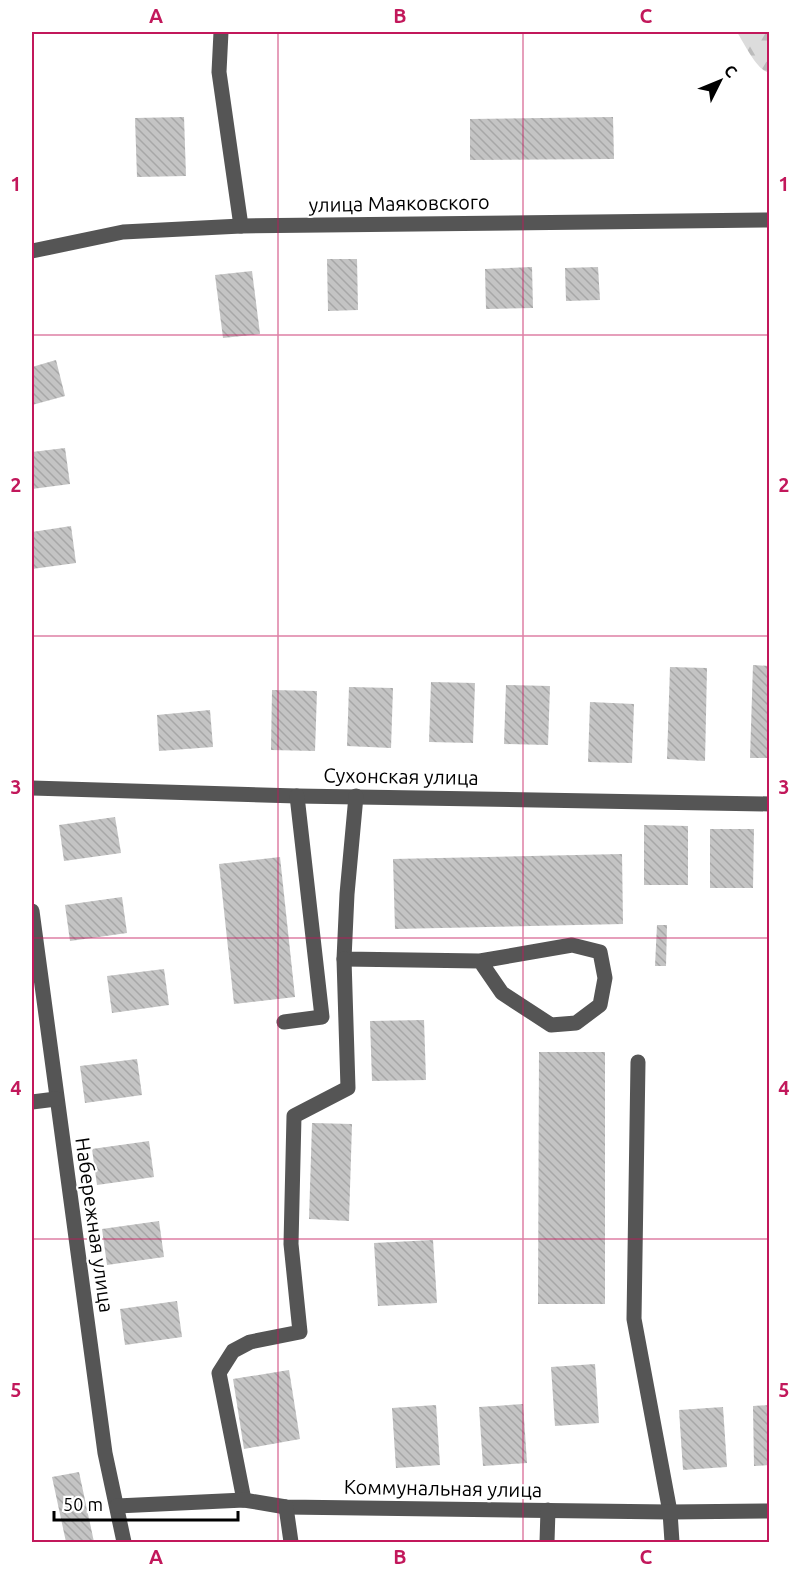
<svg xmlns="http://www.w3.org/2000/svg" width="801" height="1574" viewBox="0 0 801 1574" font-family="Ubuntu,sans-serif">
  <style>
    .forest { fill: url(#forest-firs) }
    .building { fill: url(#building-back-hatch) }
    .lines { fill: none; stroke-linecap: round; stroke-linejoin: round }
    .minor { stroke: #555; stroke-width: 15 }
    .grid { fill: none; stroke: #c2185b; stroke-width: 1.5; stroke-opacity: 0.55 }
    .labels { text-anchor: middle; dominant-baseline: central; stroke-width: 4.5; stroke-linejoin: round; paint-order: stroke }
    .street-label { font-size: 20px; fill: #000; stroke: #fff }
    .neatline { fill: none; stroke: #c2185b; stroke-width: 2 }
    .grid-label { font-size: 20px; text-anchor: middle; font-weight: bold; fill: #c2185b }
  </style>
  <defs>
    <pattern id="forest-firs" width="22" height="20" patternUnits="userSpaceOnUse" patternTransform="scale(1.5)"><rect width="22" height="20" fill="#dcdcdc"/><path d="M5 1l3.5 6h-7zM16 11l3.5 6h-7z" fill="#bbb"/></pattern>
    <pattern id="building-back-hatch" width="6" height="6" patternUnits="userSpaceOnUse" patternTransform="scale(1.5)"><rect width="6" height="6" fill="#c4c4c4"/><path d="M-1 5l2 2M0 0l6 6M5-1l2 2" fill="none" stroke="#a7a7a7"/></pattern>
  </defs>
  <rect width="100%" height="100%" fill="#fff"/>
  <path class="forest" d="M737,32H769V73C756,69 744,43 737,32Z"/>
  <g class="building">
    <path d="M184,117L186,176L137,177L135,118Z"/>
    <path d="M613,117L614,159L470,160V119Z"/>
    <path d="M327,259H357L358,310L328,311Z"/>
    <path d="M532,267L533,308L486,309L485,269Z"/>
    <path d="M598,267L600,300L566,301L565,268Z"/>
    <path d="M252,271L260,334L223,338L215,275Z"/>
    <path d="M56,360L65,396L32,405V367Z"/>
    <path d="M65,448L70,484L32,489V452Z"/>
    <path d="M71,526L76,563L32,569V532Z"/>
    <path d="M753,665L770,666V758H750Z"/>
    <path d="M670,667L707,668L705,761L667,759Z"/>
    <path d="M431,682L475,683L473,743L429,742Z"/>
    <path d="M506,685L550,686L548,745L504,744Z"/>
    <path d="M349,687L393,688L391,748L347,746Z"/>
    <path d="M272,690L317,691L315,751L271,750Z"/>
    <path d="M590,702L634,704L632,763L588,762Z"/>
    <path d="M210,710L213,747L159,751L157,715Z"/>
    <path d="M115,817L121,853L64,861L59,825Z"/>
    <path d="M644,825L688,826V885H644Z"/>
    <path d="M710,829H754L753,888H710Z"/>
    <path d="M622,854L623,924L395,929L393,859Z"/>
    <path d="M280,857L295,997L234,1004L219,864Z"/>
    <path d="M122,897L127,933L70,941L65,905Z"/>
    <path d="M657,925H667L666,966H655Z"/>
    <path d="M164,969L169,1005L112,1013L107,976Z"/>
    <path d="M424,1020L426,1080L372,1081L370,1021Z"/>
    <path d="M539,1052H605V1304H538Z"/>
    <path d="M137,1059L142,1095L85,1103L80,1066Z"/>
    <path d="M312,1123L352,1124L349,1221L309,1219Z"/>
    <path d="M149,1141L154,1177L97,1185L92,1149Z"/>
    <path d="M159,1221L164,1257L107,1265L102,1229Z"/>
    <path d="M433,1240L437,1303L378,1306L374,1243Z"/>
    <path d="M177,1301L182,1337L125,1345L120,1309Z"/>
    <path d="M595,1364L599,1423L555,1426L551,1367Z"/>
    <path d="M289,1370L300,1439L244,1449L233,1379Z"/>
    <path d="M523,1404L527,1463L483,1466L479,1407Z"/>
    <path d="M436,1405L440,1465L396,1468L392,1408Z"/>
    <path d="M770,1405V1465L754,1466L753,1406Z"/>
    <path d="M723,1407L727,1467L683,1470L679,1410Z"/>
    <path d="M79,1472L94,1542H66L52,1477Z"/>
  </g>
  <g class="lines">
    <g class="minor">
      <path d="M221,32L219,72L241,226"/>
      <path d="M32,251L123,232L241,226L770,220"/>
      <path d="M32,788L297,796L770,804"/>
      <path d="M356,796L347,894L344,959L480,961L502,993L551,1025L576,1023L600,1005L605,978L600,952L572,945L480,961"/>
      <path d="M32,911L105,1453L124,1542"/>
      <path d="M284,1022L322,1017L297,796"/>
      <path d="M638,1062L634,1319L670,1512L672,1542"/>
      <path d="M32,1102L56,1099"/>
      <path d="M244,1500L219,1373L233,1351L250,1342L300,1332L291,1244L294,1116L348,1088L344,959"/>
      <path d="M117,1506L244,1500L286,1507L670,1512L770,1511"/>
      <path d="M286,1507L291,1542"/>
      <path d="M547,1542L548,1510"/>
    </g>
  </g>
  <path class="grid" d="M278,32V1542M523,32V1542M32,335H770M32,636H770M32,938H770M32,1239H770"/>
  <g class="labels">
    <g class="street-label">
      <text transform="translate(399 203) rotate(-1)">улица Маяковского</text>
      <text transform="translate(401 776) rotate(1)">Сухонская улица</text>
      <text transform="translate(95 1225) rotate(82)">Набережная улица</text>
      <text transform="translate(443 1488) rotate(1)">Коммунальная улица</text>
    </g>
  </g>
  <rect width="801" height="1574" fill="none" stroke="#ffffff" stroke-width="66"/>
  <g transform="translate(720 81) rotate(47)" stroke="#ffffff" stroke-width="4.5" paint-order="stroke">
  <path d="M0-4.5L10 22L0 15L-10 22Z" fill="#000000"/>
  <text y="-9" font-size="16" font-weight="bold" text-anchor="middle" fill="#000000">С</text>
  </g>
  <path d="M54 1511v9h184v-9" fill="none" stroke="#000000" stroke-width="3"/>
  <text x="63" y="1511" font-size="18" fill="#000000" stroke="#ffffff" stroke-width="4.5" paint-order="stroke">50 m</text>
  <rect x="33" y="33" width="735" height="1508" class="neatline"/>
  <g class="grid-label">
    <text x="156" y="23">A</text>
    <text x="400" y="23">B</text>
    <text x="646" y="23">C</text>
    <text x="16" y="191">1</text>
    <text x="784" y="191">1</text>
    <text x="16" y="492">2</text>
    <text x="784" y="492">2</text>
    <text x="16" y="794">3</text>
    <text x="784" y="794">3</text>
    <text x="16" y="1095">4</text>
    <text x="784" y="1095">4</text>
    <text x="16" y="1397">5</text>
    <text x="784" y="1397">5</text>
    <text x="156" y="1564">A</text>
    <text x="400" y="1564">B</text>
    <text x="646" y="1564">C</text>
  </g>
</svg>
